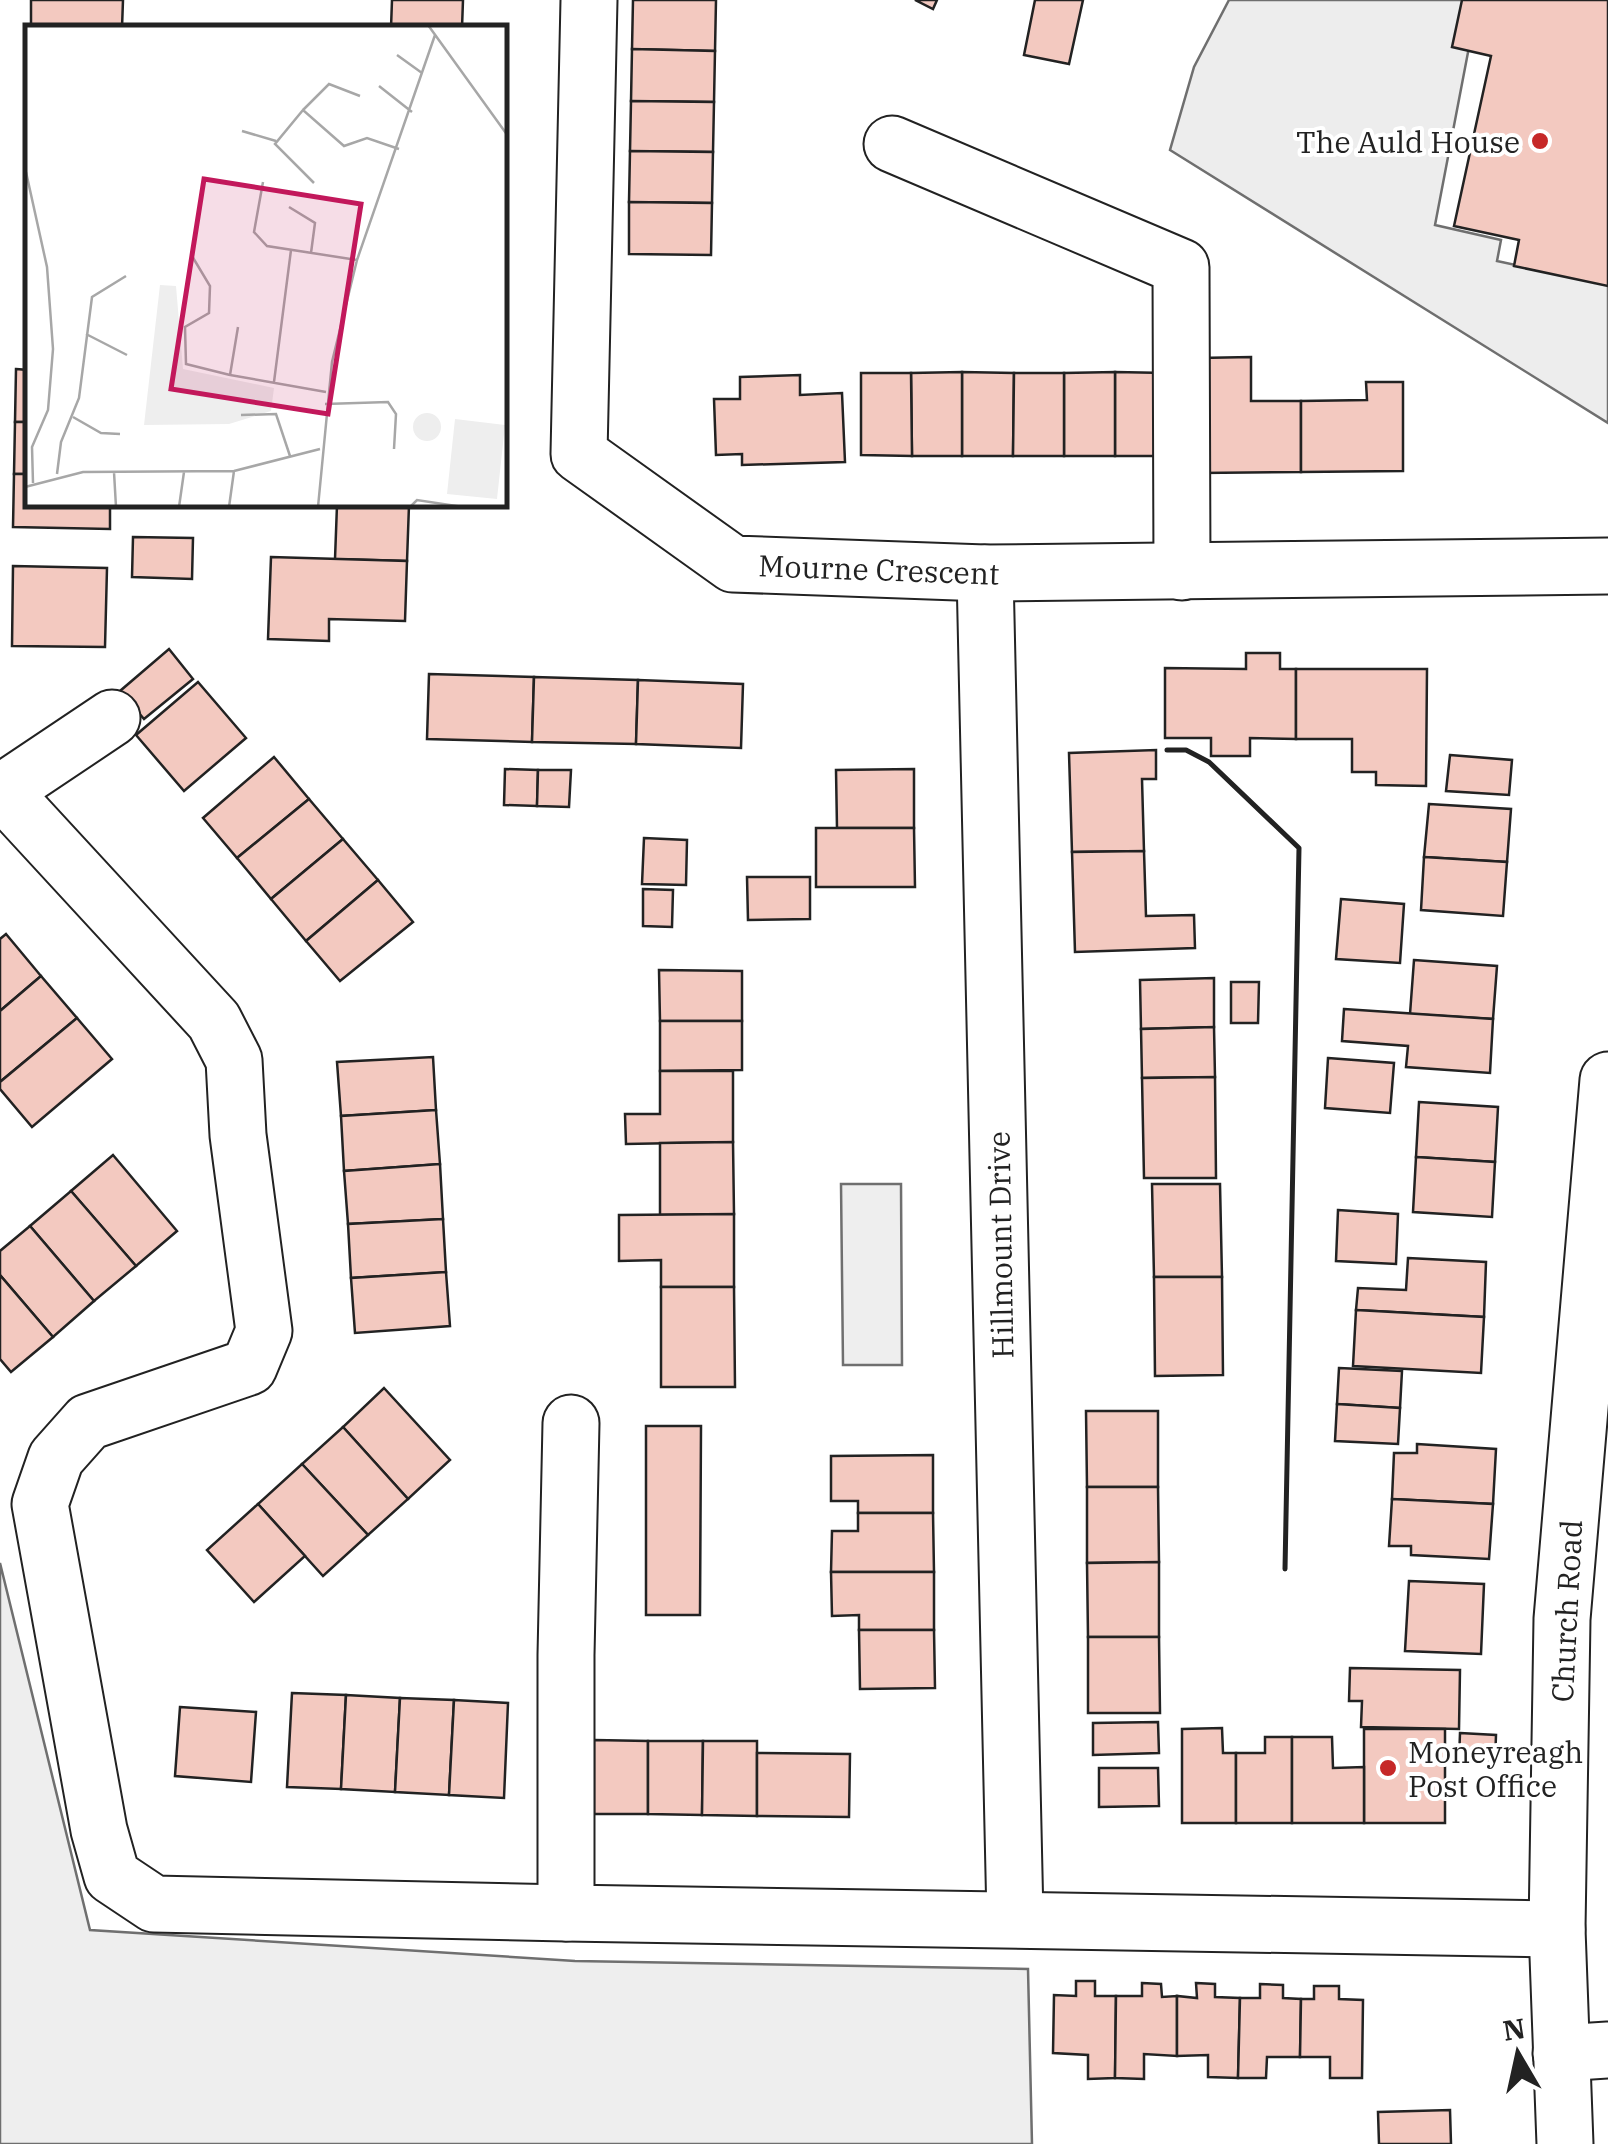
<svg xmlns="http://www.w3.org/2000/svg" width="1608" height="2144" viewBox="0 0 1608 2144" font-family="'IBM Plex Serif',serif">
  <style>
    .green { fill: #eee; stroke: #6f6f6f; stroke-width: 2.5 }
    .parking { fill: #ededed; stroke: #6f6f6f; stroke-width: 2.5 }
    .building { fill: #f3c9c0; stroke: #222; stroke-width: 2.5 }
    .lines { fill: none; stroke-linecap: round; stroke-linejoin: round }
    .minor-casing { stroke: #222; stroke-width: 59 }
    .minor { stroke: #fff; stroke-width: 55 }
    .wall { stroke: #222; stroke-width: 5 }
    .poi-dot { fill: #c62828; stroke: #fff; stroke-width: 4 }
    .labels { text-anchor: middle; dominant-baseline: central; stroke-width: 8; stroke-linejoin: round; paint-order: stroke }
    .poi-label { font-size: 30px; fill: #222; stroke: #fff; text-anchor: end }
    .street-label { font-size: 30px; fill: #222; stroke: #fff }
    .inset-road { fill: none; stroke: #a7a7a7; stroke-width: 2.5 }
    .view { fill: #c2185b; fill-opacity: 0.15; stroke: #c2185b; stroke-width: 5 }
    .inset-edge { fill: none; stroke: #222; stroke-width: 5 }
  </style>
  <rect width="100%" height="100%" fill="#fff"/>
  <g class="green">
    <path d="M841,1184H901L902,1365H843Z"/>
    <path d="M0,1563L90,1930L575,1961L1028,1969L1032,2144H0Z"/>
  </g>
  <path class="parking" d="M1229,0H1478L1435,225L1501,240L1497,261L1608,285V423L1170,150L1194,67Z"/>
  <g class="building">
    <path d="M31,0H123L122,28H31Z"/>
    <path d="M392,0H463L462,28H391Z"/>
    <path d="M633,0H716L715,51L632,49Z"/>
    <path d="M915,0H937L933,9Z"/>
    <path d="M1035,0H1083L1069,64L1024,55Z"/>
    <path d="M1462,0H1608V286L1514,266L1519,240L1454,226L1491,56L1452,47Z"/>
    <path d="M632,49L715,51L714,102L631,101Z"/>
    <path d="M631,101L714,102L713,152L630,151Z"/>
    <path d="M630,151L713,152L712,203L629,202Z"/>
    <path d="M629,202L712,203L711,255L629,254Z"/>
    <path d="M1251,357V401H1301V472L1200,473L1199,358Z"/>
    <path d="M16,369L28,370V422H15Z"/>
    <path d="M962,372L1014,373L1013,456H962Z"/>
    <path d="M962,372V456H912L911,373Z"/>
    <path d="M1115,372L1166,373L1165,456H1115Z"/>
    <path d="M1115,372V456H1064V373Z"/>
    <path d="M861,373H911L912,456L861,455Z"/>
    <path d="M1014,373H1064V456H1013Z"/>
    <path d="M800,375V395L842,393L845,462L742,465V454L716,455L714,399H740V377Z"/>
    <path d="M1366,382H1403V471L1301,472V401L1367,400Z"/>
    <path d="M15,422H28V474H14Z"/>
    <path d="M14,474H28V505H110V529L13,527Z"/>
    <path d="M337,505H409L407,561L335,559Z"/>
    <path d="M133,537L193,538L192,579L132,577Z"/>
    <path d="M271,557L407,561L405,621L329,619V641L268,639Z"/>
    <path d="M13,566L107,568L105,647L12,646Z"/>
    <path d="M169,649L193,679L144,719L120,691Z"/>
    <path d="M1246,653H1280V669H1296V739L1250,738V756H1211V738H1165V668L1246,669Z"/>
    <path d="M1296,669H1427L1426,786L1376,785V772H1352V739H1296Z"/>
    <path d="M429,674L534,677L532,742L427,739Z"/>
    <path d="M534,677L638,680L636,744L532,742Z"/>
    <path d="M638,680L743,684L741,748L636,744Z"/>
    <path d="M198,682L246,738L184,791L136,735Z"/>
    <path d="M1156,750V779H1142L1144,851L1072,852L1069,753Z"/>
    <path d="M1450,755L1512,760L1509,795L1446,791Z"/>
    <path d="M274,757L309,799L237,858L203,818Z"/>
    <path d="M505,769L538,770L537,806L504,805Z"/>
    <path d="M914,769V828H837L836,770Z"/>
    <path d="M538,770H571L569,807L537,806Z"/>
    <path d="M309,799L343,839L271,899L237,858Z"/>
    <path d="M1429,804L1511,809L1507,862L1424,857Z"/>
    <path d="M816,828H914L915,887H816Z"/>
    <path d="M644,838L687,840L686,885L642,884Z"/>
    <path d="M343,839L378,880L306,941L271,899Z"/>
    <path d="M1144,851L1146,916L1194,915L1195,948L1075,952L1072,852Z"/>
    <path d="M1424,857L1507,862L1503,916L1421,910Z"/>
    <path d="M747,877H810V919L748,920Z"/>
    <path d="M378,880L413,922L340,981L306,941Z"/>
    <path d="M643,889L673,890L672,927L643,926Z"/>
    <path d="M1341,899L1404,904L1400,963L1336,959Z"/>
    <path d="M6,934L41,976L0,1011V939Z"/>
    <path d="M1414,960L1497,966L1493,1019L1410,1014Z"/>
    <path d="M659,970L742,971V1021H660Z"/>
    <path d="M41,976L77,1018L0,1082V1011Z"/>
    <path d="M1214,978V1027L1141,1029L1140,980Z"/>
    <path d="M1231,982H1259L1258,1023H1231Z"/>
    <path d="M1344,1009L1493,1019L1490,1073L1406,1067L1408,1046L1342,1041Z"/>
    <path d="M77,1018L112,1059L32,1127L0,1089V1082Z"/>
    <path d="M660,1021H742V1070L660,1071Z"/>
    <path d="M1214,1027L1215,1077L1142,1078L1141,1029Z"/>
    <path d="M433,1057L436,1110L341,1116L337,1062Z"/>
    <path d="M1328,1058L1394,1063L1390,1113L1325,1108Z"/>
    <path d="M660,1071H733V1142L626,1144L625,1114H660Z"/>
    <path d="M1215,1077L1216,1178H1144L1142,1078Z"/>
    <path d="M1419,1102L1498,1107L1495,1162L1416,1157Z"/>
    <path d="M436,1110L440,1164L344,1171L341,1116Z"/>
    <path d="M733,1142L734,1214L660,1215V1143Z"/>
    <path d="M113,1155L177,1231L136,1266L71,1191Z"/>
    <path d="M1416,1157L1495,1162L1492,1217L1413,1212Z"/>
    <path d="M440,1164L443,1219L348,1224L344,1171Z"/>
    <path d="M1152,1184H1220L1222,1277H1154Z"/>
    <path d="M71,1191L136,1266L94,1301L30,1226Z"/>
    <path d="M1338,1210L1398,1214L1396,1264L1336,1261Z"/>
    <path d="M734,1214V1287H661V1260L619,1261V1215Z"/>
    <path d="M443,1219L446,1272L351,1278L348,1224Z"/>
    <path d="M30,1226L94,1301L53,1337L0,1275V1251Z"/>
    <path d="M1408,1258L1486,1262L1484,1317L1356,1310L1358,1288L1406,1290Z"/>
    <path d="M446,1272L450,1326L355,1333L351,1278Z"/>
    <path d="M0,1275L53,1337L11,1372L0,1359Z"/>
    <path d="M1154,1277H1222L1223,1375L1155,1376Z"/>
    <path d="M661,1287H734L735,1387H661Z"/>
    <path d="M1356,1310L1484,1317L1481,1373L1353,1366Z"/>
    <path d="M1339,1368L1402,1371L1400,1408L1337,1404Z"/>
    <path d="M384,1388L450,1460L408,1499L343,1427Z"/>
    <path d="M1337,1404L1400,1408L1398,1444L1335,1441Z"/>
    <path d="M1086,1411H1158V1487H1087Z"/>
    <path d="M646,1426H701L700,1615H646Z"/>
    <path d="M343,1427L408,1499L368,1535L302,1464Z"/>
    <path d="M1417,1444L1496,1449L1493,1504L1392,1499L1394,1453H1417Z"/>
    <path d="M933,1455V1513H858V1501H831V1456Z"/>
    <path d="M302,1464L368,1535L323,1576L258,1504Z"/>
    <path d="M1087,1487H1158L1159,1562L1087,1563Z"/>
    <path d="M1392,1499L1493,1504L1489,1559L1411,1555V1546H1389Z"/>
    <path d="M258,1504L305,1556L254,1602L207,1550Z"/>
    <path d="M858,1513H933L934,1572H831L832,1531H858Z"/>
    <path d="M1159,1562V1637H1088L1087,1563Z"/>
    <path d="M831,1572H934V1630H859V1615L832,1616Z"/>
    <path d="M1409,1581L1484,1584L1481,1654L1405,1651Z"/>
    <path d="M859,1630H934L935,1688L860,1689Z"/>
    <path d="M1088,1637H1159L1160,1713H1088Z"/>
    <path d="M1350,1668L1460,1670L1459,1729L1361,1727L1362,1701H1349Z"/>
    <path d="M292,1693L346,1695L341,1789L287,1787Z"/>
    <path d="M346,1695L400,1698L395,1792L341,1789Z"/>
    <path d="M400,1698L454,1700L449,1795L395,1792Z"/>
    <path d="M454,1700L508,1703L504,1798L449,1795Z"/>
    <path d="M180,1707L256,1712L251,1782L175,1776Z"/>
    <path d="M1158,1722L1159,1753L1093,1755V1723Z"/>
    <path d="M1222,1728L1223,1753H1236V1823H1182V1729Z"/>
    <rect x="1364" y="1729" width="81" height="94"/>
    <path d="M1460,1733L1496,1735L1495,1762L1459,1760Z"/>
    <path d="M1265,1737H1292V1823H1236V1753H1265Z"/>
    <path d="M1292,1737H1332L1333,1768L1364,1767V1823H1292Z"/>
    <path d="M594,1740L648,1741V1814H594Z"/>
    <path d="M648,1741H703L702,1815L648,1814Z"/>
    <path d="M703,1741H757V1816L702,1815Z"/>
    <path d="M757,1753L850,1754L849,1817L757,1816Z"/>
    <path d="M1099,1768H1158L1159,1806L1099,1807Z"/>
    <path d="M1076,1981H1095V1996H1116L1115,2078L1088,2079V2055L1053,2053L1054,1995L1076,1996Z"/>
    <path d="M1142,1983L1161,1984L1162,1997L1177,1996V2056L1144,2054V2079L1115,2078L1116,1996H1142Z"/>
    <path d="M1196,1983L1215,1984V1997L1240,1998L1238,2078L1208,2077V2055L1177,2056V1996L1197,1998Z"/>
    <path d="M1260,1984L1283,1985V1998L1301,1999L1300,2057H1267L1266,2078H1238L1240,1998H1260Z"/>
    <path d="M1314,1986H1339V1999L1363,2000L1362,2078H1330V2057H1300L1301,1999H1314Z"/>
    <path d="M1450,2110L1451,2144H1379L1378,2112Z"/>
  </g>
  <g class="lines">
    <defs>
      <g id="minor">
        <path d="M589,0L579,454L733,564L985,573L1608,566"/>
        <path d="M892,144L1181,267L1182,572"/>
        <path d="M985,573L1015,1918"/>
        <path d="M2,791L214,1021L234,1060L238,1135L264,1331L249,1367L88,1422L56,1458L40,1504L99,1830L112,1876L154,1904L566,1913"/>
        <path d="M0,793L112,718"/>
        <path d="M571,1423L566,1655V1913L1557,1929"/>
        <path d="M1561,2053L1608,2050"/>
        <path d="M1565,2144L1557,1929L1562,1619L1608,1080"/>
      </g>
    </defs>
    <use href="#minor" class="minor-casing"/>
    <use href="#minor" class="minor"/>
    <path class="wall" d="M1167,750H1186L1209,762L1299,848L1285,1569"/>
  </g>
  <g class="poi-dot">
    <circle cx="1540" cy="141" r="10"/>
    <circle cx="1388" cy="1768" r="10"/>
  </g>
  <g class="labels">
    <g class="poi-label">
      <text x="1520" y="141">The Auld House</text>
      <text x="1408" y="1751" text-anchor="start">Moneyreagh<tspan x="1408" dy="34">Post Office</tspan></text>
    </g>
    <g class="street-label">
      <text transform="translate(879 569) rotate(2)">Mourne Crescent</text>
      <text transform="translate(1000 1245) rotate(-91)">Hillmount Drive</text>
      <text transform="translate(1566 1611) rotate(-87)">Church Road</text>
    </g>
  </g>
  <g transform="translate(25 25)">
    <rect width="482" height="482" fill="#fff"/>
    <path d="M135,260L151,261L158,344L249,363L246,386L204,399L119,400ZM388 402a14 14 0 1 1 28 0a14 14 0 1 1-28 0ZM430,394L480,400L472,474L422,469Z" fill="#eee"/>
    <path class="inset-road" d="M403,0L483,111M372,30L397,48M354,61L387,87M278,85L304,59L335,71M217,106L251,116M1,147L22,242L28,324L23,385L7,422L8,458M238,157L229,207L242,221L332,235M289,158L250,119L278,85L319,121L342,113L374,124M264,182L290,198L286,228M167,231L185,261L184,288L160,302L161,339L205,350M213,302L205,350L301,367M61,309L102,330M249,357L266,225M300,379L363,377L371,389L369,424M216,390L251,389L265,431M48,392L76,408L95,409M89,447L91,482M32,449L36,417L54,373L67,272L101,251M0,462L58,447L209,446L295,424M154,482L159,447M204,482L209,446M293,482L307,337L332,235L410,10M385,482L392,475L438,482"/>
    <path class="view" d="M179,154L336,179L303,389L146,364Z"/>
    <rect width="482" height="482" class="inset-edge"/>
  </g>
  <g transform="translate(1518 2054) rotate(351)" stroke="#ffffff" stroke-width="8" paint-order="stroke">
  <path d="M0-8L18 38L0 25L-18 38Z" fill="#222222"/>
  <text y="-15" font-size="28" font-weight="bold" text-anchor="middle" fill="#222222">N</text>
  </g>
</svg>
